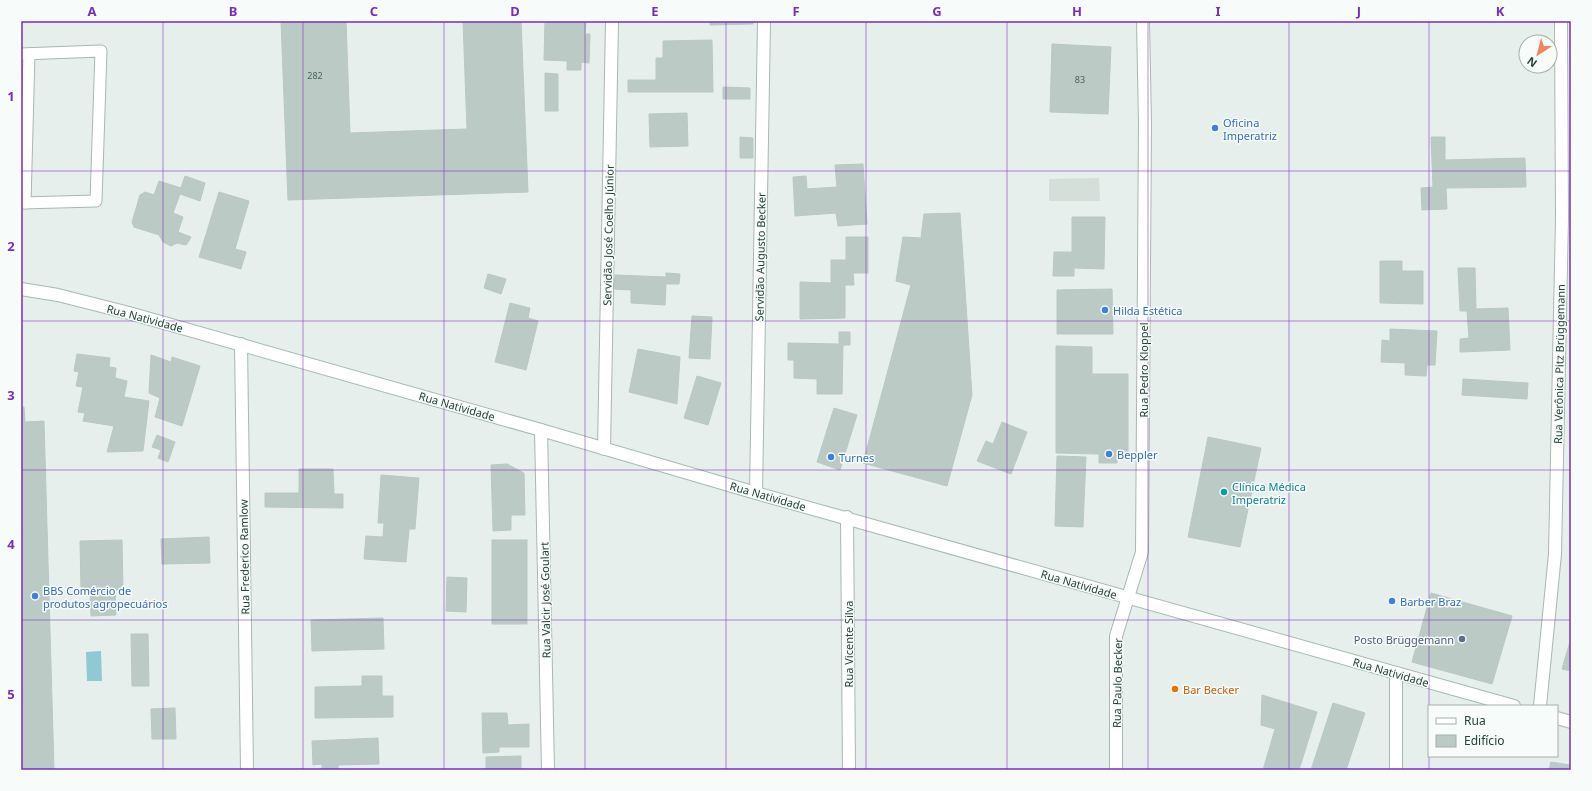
<svg xmlns="http://www.w3.org/2000/svg" width="1592" height="791" viewBox="0 0 1592 791" font-family="'Noto Sans',sans-serif">
  <style>
    .built { fill: #d4dfda }
    .water { fill: #8ec9d4 }
    .building { fill: #bbcac4; stroke: #b8c9c2 }
    .lines { fill: none; stroke-linecap: round; stroke-linejoin: round }
    .service-casing { stroke: #a8b8b2; stroke-width: 13 }
    .minor-casing { stroke: #a8b8b2; stroke-width: 14 }
    .secondary-casing { stroke: #a4bbb3; stroke-width: 14 }
    .service { stroke: #fff; stroke-width: 11 }
    .minor { stroke: #fff; stroke-width: 12 }
    .secondary { stroke: #fff; stroke-width: 12 }
    .grid { fill: none; stroke: #7b2cbf; stroke-width: 1; stroke-opacity: 0.55 }
    .shop-dot { fill: #3f7fe0; stroke: #f7fbf9; stroke-width: 1.5 }
    .culture-dot { fill: #0f9aa8; stroke: #f7fbf9; stroke-width: 1.5 }
    .service-dot { fill: #5c6f8a; stroke: #f7fbf9; stroke-width: 1.5 }
    .food-dot { fill: #e8710a; stroke: #f7fbf9; stroke-width: 1.5 }
    .labels { text-anchor: middle; dominant-baseline: central; stroke-width: 3; stroke-linejoin: round; paint-order: stroke }
    .number-label { font-size: 9px; fill: #4a645c }
    .shop-label { font-size: 11px; fill: #366cbe; stroke: #f7fbf9; text-anchor: start }
    .street-label { font-size: 11px; fill: #24423a; stroke: #f7fbf9 }
    .culture-label { font-size: 11px; fill: #0d838f; stroke: #f7fbf9; text-anchor: start }
    .service-label { font-size: 11px; fill: #4e5e75; stroke: #f7fbf9; text-anchor: end }
    .food-label { font-size: 11px; fill: #c56008; stroke: #f7fbf9; text-anchor: start }
    .neatline { fill: none; stroke: #7b2cbf; stroke-width: 1.5 }
    .grid-label { font-size: 13px; text-anchor: middle; font-weight: bold; fill: #7b2cbf }
  </style>
  <rect width="100%" height="100%" fill="#e6efeb"/>
  <path class="built" d="M1099,178L1100,201H1049V179Z"/>
  <path class="water" d="M101,651L102,681H87L86,652Z"/>
  <g class="building">
    <path d="M281,21H346L350,133L467,129L463,21H521L528,192L288,200Z"/>
    <path d="M545,21H586L585,34H590L589,63L581,62V70H567V61L544,60Z"/>
    <path d="M710,21H753V24L710,25Z"/>
    <path d="M712,40L713,92H628V80H656V58H663V41Z"/>
    <path d="M1052,44L1111,47L1108,114L1050,112Z"/>
    <path d="M545,73L558,74V111H545Z"/>
    <path d="M723,87L750,88V99H723Z"/>
    <path d="M687,113L688,146L650,147L649,114Z"/>
    <path d="M740,137L753,138V158H740Z"/>
    <path d="M1431,137H1445V160L1525,158L1526,187L1446,188L1447,209L1422,210L1421,188L1433,187Z"/>
    <path d="M863,164L867,224L838,226L836,213L795,216L793,177L806,176L807,189L837,187L835,165Z"/>
    <path d="M185,176L205,183L200,201L180,194L173,213L183,217L178,232L191,237L189,241L186,245L177,243L171,246L163,242L159,235L134,227L132,222L140,195L145,192L154,195L159,181L181,188Z"/>
    <path d="M219,192L249,201L235,249L246,252L241,269L199,257Z"/>
    <path d="M960,213L972,395L947,486L863,463L911,285L896,281L903,237L921,238L924,214Z"/>
    <path d="M1072,217H1105L1104,269L1074,268V276H1053L1054,252H1072Z"/>
    <path d="M846,237H868V273H853L854,285H845V318L800,319V282L831,283V260H846Z"/>
    <path d="M1380,261H1402V271H1423V304L1380,303Z"/>
    <path d="M1458,268H1475L1476,309L1508,308L1510,350L1460,352V339L1469,338L1467,311H1460Z"/>
    <path d="M666,273L680,274L679,284H666L665,305L631,303V290L614,289L615,275L666,277Z"/>
    <path d="M488,274L506,279L501,294L484,288Z"/>
    <path d="M1112,289L1113,334H1057V290Z"/>
    <path d="M510,303L530,308L528,318L538,321L526,370L495,362Z"/>
    <path d="M692,316L712,317L710,359L689,358Z"/>
    <path d="M1390,329L1437,331L1435,365H1427L1426,376L1405,375V363L1381,362L1382,340L1390,341Z"/>
    <path d="M839,332H850V345H843L842,394H817V379L794,378V360H788V343L839,344Z"/>
    <path d="M1056,346L1092,347V374H1128V454H1117V463H1099V454L1056,453Z"/>
    <path d="M638,349L680,357L677,404L629,392Z"/>
    <path d="M77,354L110,358L109,367L116,368L115,378L127,381L124,397L149,401L143,451L107,452L114,426L83,421L85,413L78,412L83,387L76,386L79,372L74,371Z"/>
    <path d="M151,355L171,362L172,357L200,366L182,426L155,417L160,398L149,393Z"/>
    <path d="M697,376L721,383L708,425L684,418Z"/>
    <path d="M1463,379L1528,383L1527,399L1462,395Z"/>
    <path d="M21,407H24L25,422L44,421L54,770H21Z"/>
    <path d="M834,408L857,415L840,470L817,462Z"/>
    <path d="M1002,422L1027,432L1011,474L977,461L986,441L993,444Z"/>
    <path d="M157,435L175,442L168,462L158,458L161,450L152,447Z"/>
    <path d="M1208,437L1261,448L1240,547L1188,537Z"/>
    <path d="M1057,456L1086,457L1083,527L1055,526Z"/>
    <path d="M507,464L524,473L525,515H511V530L493,531L491,465Z"/>
    <path d="M299,469H333L334,494H343V508L265,507V493H299Z"/>
    <path d="M381,475L419,478L415,529H409L406,562L364,559L366,536L383,537L384,523H378Z"/>
    <path d="M209,537L210,563L162,564L161,539Z"/>
    <path d="M122,540L123,590H115L116,615L91,616L90,589H81L80,541Z"/>
    <rect x="492" y="540" width="35" height="84"/>
    <path d="M447,577L467,578L466,612L446,611Z"/>
    <path d="M1431,593L1512,616L1492,684L1412,662Z"/>
    <path d="M383,618L384,649L312,651L311,620Z"/>
    <path d="M131,634H148L149,686H132Z"/>
    <path d="M1571,638V671L1562,669Z"/>
    <path d="M362,676H382V696H393V717L315,718V687L362,686Z"/>
    <path d="M1262,695L1317,712L1299,770H1263L1275,729L1261,725Z"/>
    <path d="M1333,703L1365,713L1346,770H1311Z"/>
    <path d="M175,708L176,739H152L151,709Z"/>
    <path d="M482,713H507L508,725L529,724V747H499V752L483,753Z"/>
    <path d="M378,738L379,764L338,765V770H322V764L313,765L312,741Z"/>
    <path d="M521,756V770H486V757Z"/>
    <path d="M1551,762L1570,765L1569,770H1549Z"/>
  </g>
  <g class="lines">
    <defs>
      <g id="service">
        <path d="M21,54L101,51L96,201L21,203"/>
        <path d="M25,203L29,54"/>
      </g>
      <g id="minor">
        <path d="M241,344L247,770"/>
        <path d="M541,430L548,770"/>
        <path d="M604,449L612,21"/>
        <path d="M756,493L764,21"/>
        <path d="M847,517L849,770"/>
        <path d="M1396,673V770"/>
        <path d="M1540,706L1555,554L1562,218L1561,21"/>
        <path d="M1116,770V636L1142,552L1145,124L1143,21"/>
      </g>
      <g id="secondary">
        <path d="M21,289L58,295L129,313L541,430L756,493L1514,706"/>
        <path d="M1557,718L1571,722"/>
      </g>
    </defs>
    <use href="#service" class="service-casing"/>
    <use href="#minor" class="minor-casing"/>
    <use href="#secondary" class="secondary-casing"/>
    <use href="#service" class="service"/>
    <use href="#minor" class="minor"/>
    <use href="#secondary" class="secondary"/>
  </g>
  <path class="grid" d="M163,21V770M303,21V770M444,21V770M585,21V770M726,21V770M866,21V770M1007,21V770M1148,21V770M1289,21V770M1429,21V706M21,171H1571M21,321H1571M21,470H1571M21,620H1571M1429,756V770"/>
  <g class="shop-dot">
    <circle cx="1215" cy="128" r="4"/>
    <circle cx="1105" cy="310" r="4"/>
    <circle cx="1109" cy="454" r="4"/>
    <circle cx="831" cy="457" r="4"/>
    <circle cx="35" cy="596" r="4"/>
    <circle cx="1392" cy="601" r="4"/>
  </g>
  <circle class="culture-dot" cx="1224" cy="492" r="4"/>
  <circle class="service-dot" cx="1462" cy="639" r="4"/>
  <circle class="food-dot" cx="1175" cy="689" r="4"/>
  <g class="labels">
    <g class="number-label">
      <text x="315" y="75">282</text>
      <text x="1080" y="79">83</text>
    </g>
    <g class="shop-label">
      <text x="1223" y="122">Oficina<tspan x="1223" dy="13">Imperatriz</tspan></text>
      <text x="1113" y="310">Hilda Estética</text>
      <text x="1117" y="454">Beppler</text>
      <text x="839" y="457">Turnes</text>
      <text x="43" y="590">BBS Comércio de<tspan x="43" dy="13">produtos agropecuários</tspan></text>
      <text x="1400" y="601">Barber Braz</text>
    </g>
    <g class="street-label">
      <text transform="translate(608 235) rotate(-89)">Servidão José Coelho Júnior</text>
      <text transform="translate(760 257) rotate(-89)">Servidão Augusto Becker</text>
      <text transform="translate(145 318) rotate(15)">Rua Natividade</text>
      <text transform="translate(1559 364) rotate(-89)">Rua Verônica Pitz Brüggemann</text>
      <text transform="translate(1143 370) rotate(-90)">Rua Pedro Kloppel</text>
      <text transform="translate(457 406) rotate(16)">Rua Natividade</text>
      <text transform="translate(768 496) rotate(16)">Rua Natividade</text>
      <text transform="translate(244 557) rotate(-91)">Rua Frederico Ramlow</text>
      <text transform="translate(1079 584) rotate(16)">Rua Natividade</text>
      <text transform="translate(545 600) rotate(-91)">Rua Valcir José Goulart</text>
      <text transform="translate(848 644) rotate(-90)">Rua Vicente Silva</text>
      <text transform="translate(1391 672) rotate(16)">Rua Natividade</text>
      <text transform="translate(1117 683) rotate(-89)">Rua Paulo Becker</text>
    </g>
    <g class="culture-label">
      <text x="1232" y="486">Clínica Médica<tspan x="1232" dy="13">Imperatriz</tspan></text>
    </g>
    <g class="service-label">
      <text x="1454" y="639">Posto Brüggemann</text>
    </g>
    <g class="food-label">
      <text x="1183" y="689">Bar Becker</text>
    </g>
  </g>
  <rect width="1592" height="791" fill="none" stroke="#f7fbf9" stroke-width="44"/>
  <rect x="1428" y="705" width="130" height="52" fill="#f7fbf9" stroke="#a3b1ad"/>
  <rect x="1436" y="718" width="20" height="6" fill="#ffffff" stroke="#a3b1ad"/>
  <text x="1464" y="725" font-size="12" fill="#24423a">Rua</text>
  <rect x="1436" y="735" width="20" height="12" fill="#bbcac4" stroke="#a3b1ad"/>
  <text x="1464" y="745" font-size="12" fill="#24423a">Edifício</text>
  <g transform="translate(1538 54) rotate(216)"><circle r="19" fill="#f7fbf9" stroke="#a3b1ad"/>
  <path d="M0-3L7 15L0 10L-7 15Z" fill="#f4845f"/>
  <text y="-6" font-size="11" font-weight="bold" text-anchor="middle" fill="#24423a">N</text>
  </g>
  <rect x="22" y="22" width="1548" height="747" class="neatline"/>
  <g class="grid-label">
    <text x="92" y="16">A</text>
    <text x="233" y="16">B</text>
    <text x="374" y="16">C</text>
    <text x="515" y="16">D</text>
    <text x="655" y="16">E</text>
    <text x="796" y="16">F</text>
    <text x="937" y="16">G</text>
    <text x="1077" y="16">H</text>
    <text x="1218" y="16">I</text>
    <text x="1359" y="16">J</text>
    <text x="1500" y="16">K</text>
    <text x="11" y="101">1</text>
    <text x="11" y="251">2</text>
    <text x="11" y="400">3</text>
    <text x="11" y="549">4</text>
    <text x="11" y="699">5</text>
  </g>
</svg>
